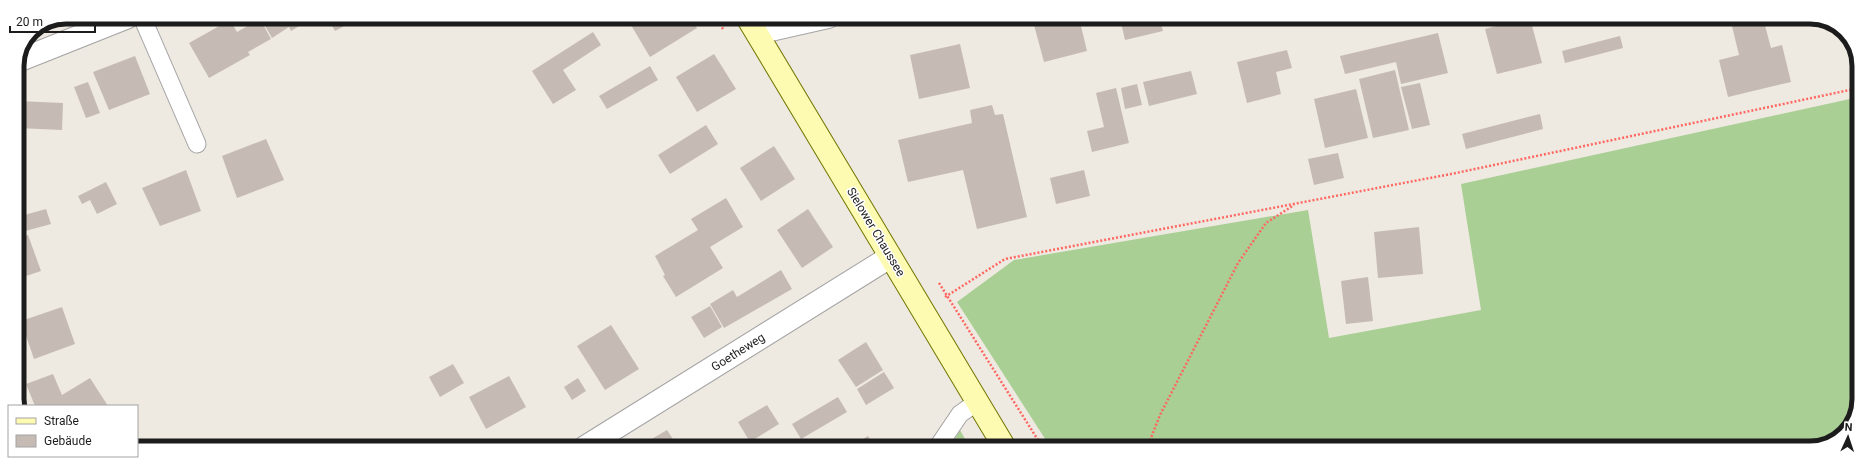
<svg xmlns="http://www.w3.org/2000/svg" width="1876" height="465" viewBox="0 0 1876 465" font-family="Roboto,sans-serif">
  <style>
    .forest { fill: #a9cf94 }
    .building { fill: #c6bbb4 }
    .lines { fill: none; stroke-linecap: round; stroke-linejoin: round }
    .lane-casing { stroke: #a3a3a3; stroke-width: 19 }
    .street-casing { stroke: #a3a3a3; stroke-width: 24 }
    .secondary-casing { stroke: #717600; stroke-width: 24 }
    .path { stroke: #ff6761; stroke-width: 2.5; stroke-dasharray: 2 2; stroke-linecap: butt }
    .lane { stroke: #fff; stroke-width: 17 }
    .street { stroke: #fff; stroke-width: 22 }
    .secondary { stroke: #fcfbb1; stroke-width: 22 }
    .labels { text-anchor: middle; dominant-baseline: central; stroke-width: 3; stroke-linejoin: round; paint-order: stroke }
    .street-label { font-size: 12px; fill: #1c1c1c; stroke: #fff }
    .rim { fill: none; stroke: #1c1c1c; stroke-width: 5 }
  </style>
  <rect width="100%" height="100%" fill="#eee9e1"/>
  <g class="forest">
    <path d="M1859,97L1858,409L1840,438L1811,448H1051L957,302L1014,260L1308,210L1329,338L1481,310L1461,184Z"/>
    <path d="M960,430L970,448H950Z"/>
  </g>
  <g class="building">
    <path d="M260,17H314L291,31L289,27L272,38Z"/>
    <path d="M327,17H352L354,21L335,31Z"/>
    <path d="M632,17H690L697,28L650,57L628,20Z"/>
    <path d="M1065,18H1079L1087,51L1044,62L1034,25Z"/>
    <path d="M1120,18H1159L1163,31L1125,40Z"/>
    <path d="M1526,18H1530L1542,63L1497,74L1485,29Z"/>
    <path d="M1581,18H1602L1582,23Z"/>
    <path d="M1730,18H1763L1771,48L1782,45L1791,82L1728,97L1719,60L1739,55Z"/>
    <path d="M260,19L271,39L248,52L250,55L209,78L189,43L230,20L237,32Z"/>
    <path d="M593,32L601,45L563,70L576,90L553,104L532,71Z"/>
    <path d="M1438,33L1448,73L1401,84L1396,62L1345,74L1340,56Z"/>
    <path d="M1620,36L1623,48L1565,63L1562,51Z"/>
    <path d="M960,44L970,88L919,99L910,55Z"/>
    <path d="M1287,50L1292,68L1276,72L1281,94L1247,103L1237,62Z"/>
    <path d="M714,54L736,89L697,112L676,77Z"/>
    <path d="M135,56L150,94L109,110L93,72Z"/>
    <path d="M650,66L658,80L607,109L599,96Z"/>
    <path d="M1395,70L1409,130L1373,138L1359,79Z"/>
    <path d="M1191,71L1197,94L1149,106L1143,82Z"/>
    <path d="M88,82L100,113L86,118L74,87Z"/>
    <path d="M1420,83L1430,125L1412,129L1401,87Z"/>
    <path d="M1137,84L1142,105L1125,109L1121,88Z"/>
    <path d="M1116,88L1129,143L1092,152L1087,131L1104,127L1096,93Z"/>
    <path d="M1356,89L1368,138L1325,148L1314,99Z"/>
    <path d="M18,101L63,103L62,130L17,128Z"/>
    <path d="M992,105L995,115L1003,114L1027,217L977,229L963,170L908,182L898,140L972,123L970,110Z"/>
    <path d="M1540,114L1543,129L1466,149L1462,134Z"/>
    <path d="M706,125L718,144L670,174L658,155Z"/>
    <path d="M266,139L284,180L237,198L222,156Z"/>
    <path d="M774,146L795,179L761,201L740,168Z"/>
    <path d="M1338,153L1344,178L1314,185L1308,159Z"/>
    <path d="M186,170L201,211L160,226L142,188Z"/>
    <path d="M1084,170L1090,196L1056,204L1050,178Z"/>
    <path d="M106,182L117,204L97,214L90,200L82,204L78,196Z"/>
    <path d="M726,198L743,227L710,247L723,268L676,297L663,276L665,275L655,256L698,230L691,219Z"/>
    <path d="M46,209L51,224L18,233L17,217Z"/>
    <path d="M808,209L833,247L802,268L777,230Z"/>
    <path d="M1419,227L1423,274L1378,278L1374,232Z"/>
    <path d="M28,235L41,271L17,279V239Z"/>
    <path d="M781,270L792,289L724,328L710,304L733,290L737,297Z"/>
    <path d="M1368,277L1373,321L1346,324L1341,281Z"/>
    <path d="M710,306L722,327L704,338L691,317Z"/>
    <path d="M62,307L75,344L34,359L21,321Z"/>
    <path d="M611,325L639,369L605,390L577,346Z"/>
    <path d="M866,342L883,370L856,387L838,360Z"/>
    <path d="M453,364L464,383L440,397L429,377Z"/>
    <path d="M884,372L894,388L866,405L857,389Z"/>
    <path d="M53,374L62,395L90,378L108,406H35L26,384Z"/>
    <path d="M509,376L526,407L486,429L469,397Z"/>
    <path d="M578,378L586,391L572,400L564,387Z"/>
    <path d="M838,397L847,412L801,439L792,424Z"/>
    <path d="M767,405L779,424L750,442L738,422Z"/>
    <path d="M667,430L678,447H638Z"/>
    <path d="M868,436L875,447H850Z"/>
  </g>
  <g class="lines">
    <defs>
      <g id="lane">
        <path d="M142,17L197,144"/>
        <path d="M937,448L960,414L977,402"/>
      </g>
      <g id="street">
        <path d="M757,33L828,17"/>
        <path d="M20,60L128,17"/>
        <path d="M585,447L890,257"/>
      </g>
      <path id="secondary" d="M747,17L1005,448"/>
    </defs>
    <use href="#lane" class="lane-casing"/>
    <use href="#street" class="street-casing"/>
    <use href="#secondary" class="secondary-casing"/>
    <g class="path">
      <path d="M716,17L723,29"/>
      <path d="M939,283L1043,448"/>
      <path d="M945,297L1005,259L1456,173L1859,88"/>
      <path d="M1147,448L1160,415L1238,263L1266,223L1294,205"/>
    </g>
    <use href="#lane" class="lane"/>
    <use href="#street" class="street"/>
    <use href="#secondary" class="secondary"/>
  </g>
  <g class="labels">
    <g class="street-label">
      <text transform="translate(876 232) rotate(59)">Sielower Chaussee</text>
      <text transform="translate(738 352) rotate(-32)">Goetheweg</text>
    </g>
  </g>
  <path d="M0 0H1876V465H0ZM66 24H1810A42 42 0 0 1 1852 66V399A42 42 0 0 1 1810 441H66A42 42 0 0 1 24 399V66A42 42 0 0 1 66 24Z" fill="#fff" fill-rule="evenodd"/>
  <path class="rim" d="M66 24H1810A42 42 0 0 1 1852 66V399A42 42 0 0 1 1810 441H66A42 42 0 0 1 24 399V66A42 42 0 0 1 66 24Z"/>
  <rect x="8" y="405" width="130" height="52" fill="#ffffff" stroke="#a4a4a4"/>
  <rect x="16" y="418" width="20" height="6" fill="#fcfbb1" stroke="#a4a4a4"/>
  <text x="44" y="425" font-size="12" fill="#1c1c1c">Straße</text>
  <rect x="16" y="435" width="20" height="12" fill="#c6bbb4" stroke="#a4a4a4"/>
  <text x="44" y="445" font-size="12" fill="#1c1c1c">Gebäude</text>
  <g transform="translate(1848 437) rotate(3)" stroke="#ffffff" stroke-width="3" paint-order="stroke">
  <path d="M0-3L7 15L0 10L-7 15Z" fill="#1c1c1c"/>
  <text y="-6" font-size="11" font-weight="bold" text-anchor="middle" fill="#1c1c1c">N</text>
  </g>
  <path d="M10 26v6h85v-6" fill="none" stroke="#1c1c1c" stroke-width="2"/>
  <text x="16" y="26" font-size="12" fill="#1c1c1c" stroke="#ffffff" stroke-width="3" paint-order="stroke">20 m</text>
</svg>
